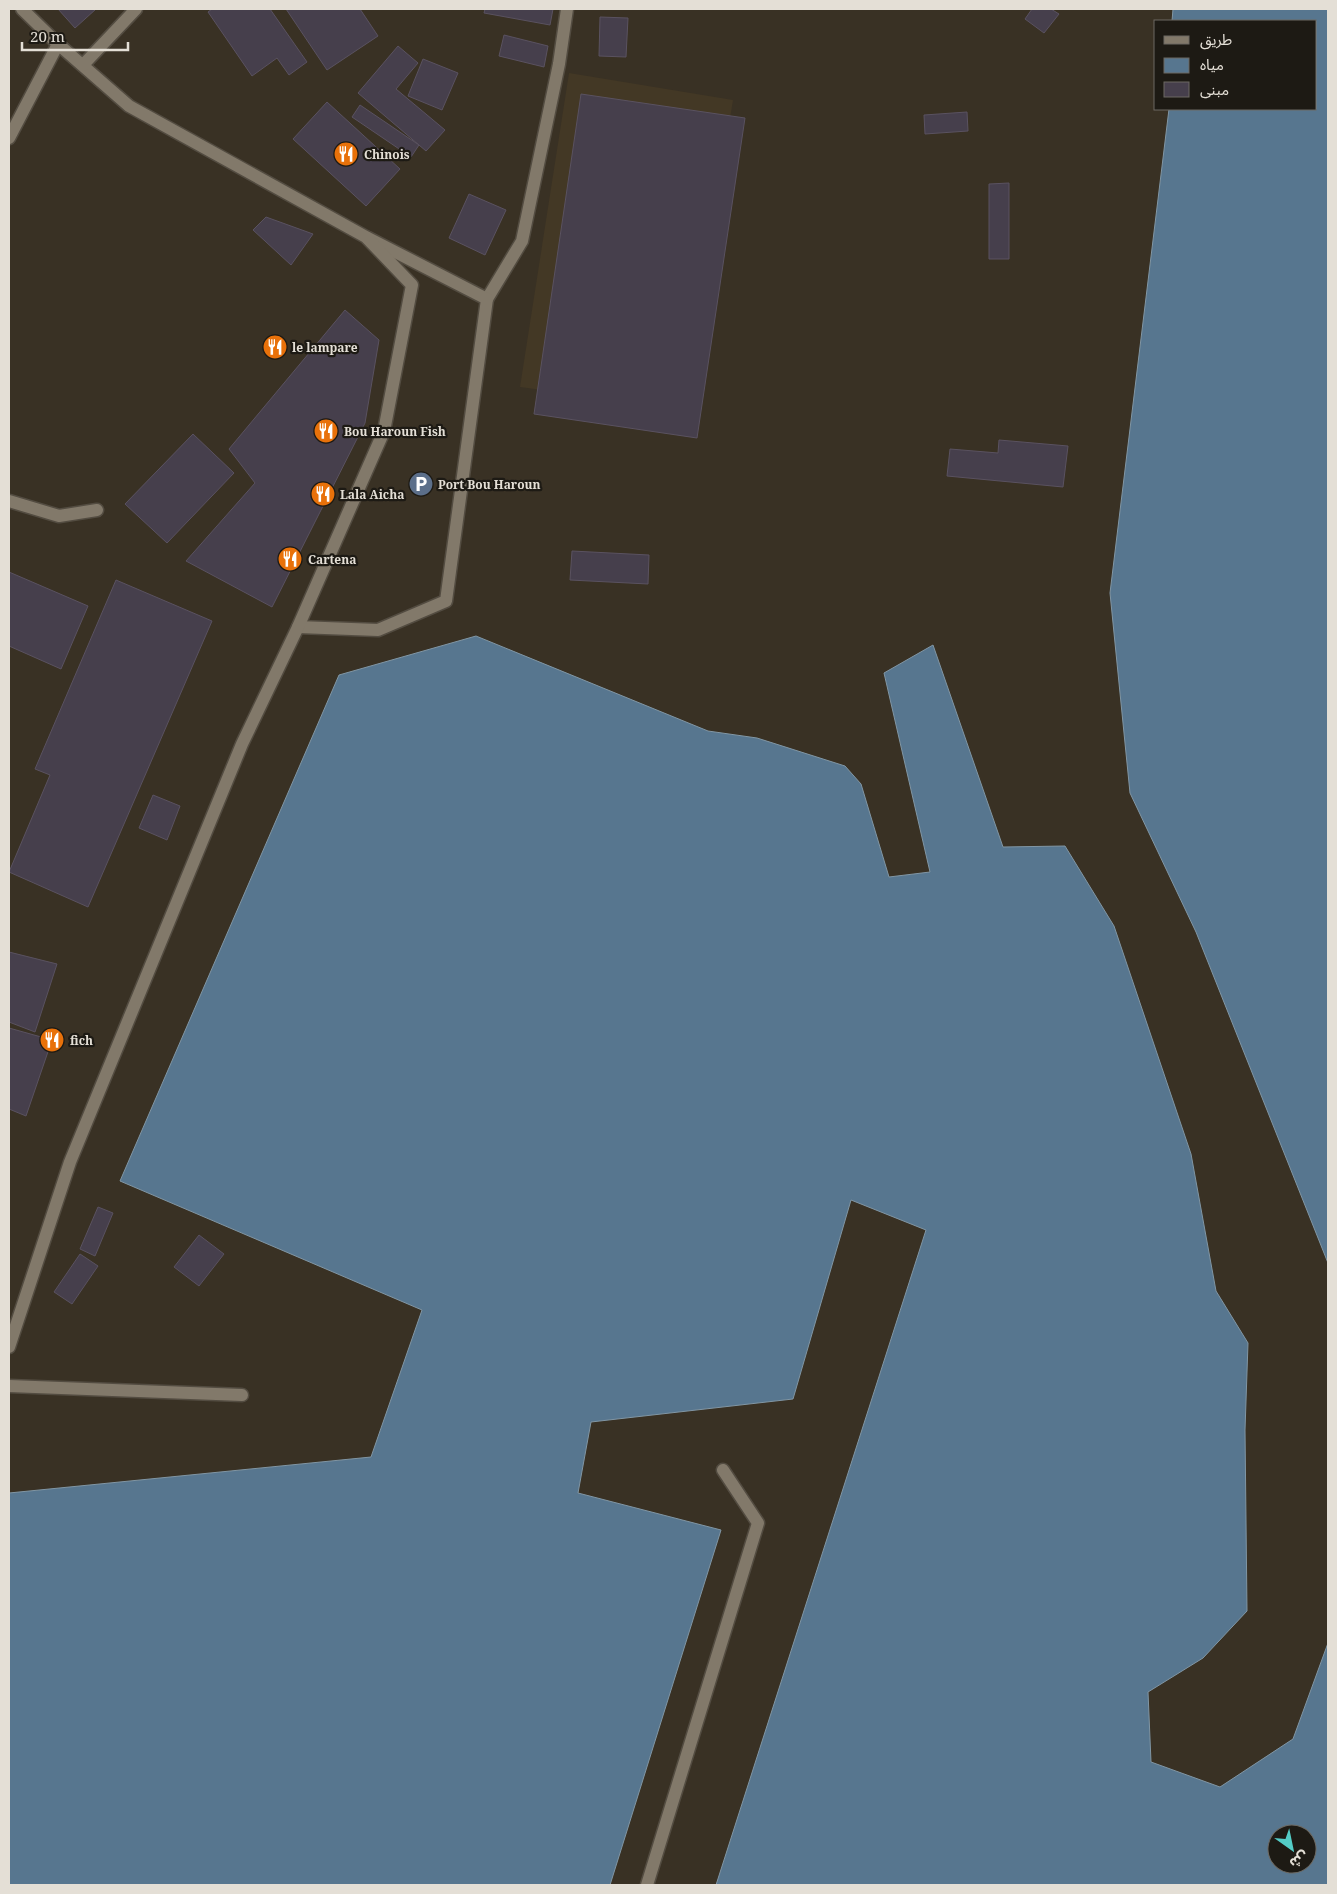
<svg xmlns="http://www.w3.org/2000/svg" width="1337" height="1894" viewBox="0 0 1337 1894" font-family="'Noto Serif','Noto Sans Arabic',serif">
  <style>
    .built { fill: #433825 }
    .water { fill: #57768f; stroke: #8196a4; fill-rule: evenodd }
    .building { fill: #463f4c; stroke: #5a5260 }
    .lines { fill: none; stroke-linecap: round; stroke-linejoin: round }
    .service-casing { stroke: #534c41; stroke-width: 15 }
    .minor-casing { stroke: #534c41; stroke-width: 15 }
    .service { stroke: #82796a; stroke-width: 12 }
    .minor { stroke: #82796a; stroke-width: 12 }
    .labels { text-anchor: middle; dominant-baseline: central; stroke-width: 4.5; stroke-linejoin: round; paint-order: stroke }
    .poi-label { font-size: 12px; font-weight: bold; fill: #e4dfd6; stroke: #1d1a14; text-anchor: start }
  </style>
  <rect width="100%" height="100%" fill="#393124"/>
  <path class="built" d="M569,73L733,100L683,409L520,387Z"/>
  <g class="water">
    <path d="M1173,9H1328V1263L1196,932L1130,793L1110,593L1169,109H1316V21H1172Z"/>
    <path d="M476,636L708,731L757,738L845,766L861,784L889,877L930,872L884,673L933,645L1003,847L1065,846L1114,926L1191,1154L1216,1291L1248,1343L1245,1430L1247,1611L1203,1658L1148,1692L1151,1762L1220,1787L1293,1739L1328,1643V1885H716L926,1230L851,1200L793,1399L591,1422L578,1493L721,1530L610,1885H9V1493L371,1457L422,1310L120,1181L339,675ZM1277,1834H1307V1864H1277Z"/>
  </g>
  <g class="building">
    <path d="M58,9H96L75,28Z"/>
    <path d="M212,9H270L307,62L289,75L277,58L252,76L208,12Z"/>
    <path d="M286,9H360L378,36L327,70Z"/>
    <path d="M485,9H553L550,25L484,13Z"/>
    <path d="M1032,9H1051L1059,14L1044,33L1025,19Z"/>
    <path d="M600,17L628,18L626,57L599,56Z"/>
    <path d="M504,35L548,46L544,67L499,56Z"/>
    <path d="M398,46L418,63L396,89L445,130L426,151L358,93Z"/>
    <path d="M423,59L458,73L442,110L408,96Z"/>
    <path d="M581,94L745,118L697,438L534,414Z"/>
    <path d="M327,102L400,169L366,206L293,139Z"/>
    <path d="M360,105L419,145L411,157L352,117Z"/>
    <path d="M967,112L968,131L925,134L924,115Z"/>
    <path d="M1009,183V259H989V184Z"/>
    <path d="M469,194L506,210L485,255L449,238Z"/>
    <path d="M266,217L313,234L291,265L253,230Z"/>
    <path d="M345,310L379,340L365,423L272,607L186,561L255,483L229,449Z"/>
    <path d="M193,434L234,473L167,543L125,504Z"/>
    <path d="M999,440L1068,446L1063,487L947,476L950,449L998,453Z"/>
    <path d="M572,551L649,555L648,584L570,580Z"/>
    <path d="M9,572L88,606L61,669L9,646Z"/>
    <path d="M116,580L212,621L88,907L9,872L50,775L35,769Z"/>
    <path d="M153,795L180,806L167,840L139,828Z"/>
    <path d="M9,952L57,964L35,1032L9,1022Z"/>
    <path d="M9,1028L52,1040L26,1116L9,1109Z"/>
    <path d="M98,1207L113,1213L95,1256L80,1249Z"/>
    <path d="M199,1235L224,1254L199,1286L174,1267Z"/>
    <path d="M80,1254L98,1266L72,1304L54,1292Z"/>
  </g>
  <g class="lines">
    <defs>
      <g id="service">
        <path d="M487,299L522,241L559,64L567,9"/>
        <path d="M298,627L378,630L446,601L487,299L368,238"/>
        <path d="M9,1347L70,1162L242,744L298,627L384,431"/>
        <path d="M9,1386L242,1395"/>
        <path d="M647,1885L758,1523L723,1470"/>
      </g>
      <g id="minor">
        <path d="M22,9L58,44L129,106L366,237L412,285L384,431"/>
        <path d="M83,65L136,9"/>
        <path d="M9,138L58,44"/>
        <path d="M9,501L59,516L97,510"/>
      </g>
    </defs>
    <use href="#service" class="service-casing"/>
    <use href="#minor" class="minor-casing"/>
    <use href="#service" class="service"/>
    <use href="#minor" class="minor"/>
  </g>
  <defs>
    <symbol id="restaurant-disc" viewBox="-11 -11 22 22"><circle r="9.5" fill="#e8710a" stroke="#1d1a14"/><path d="M-5-6h1v4h1v-4h1v4h1v-4h1v5L-1.5 .5V6h-2V.5L-5-1ZM5-6V6H3V1.5H1.5Q1.5-4 5-6Z" fill="#fff"/></symbol>
    <symbol id="parking-disc" viewBox="-11 -11 22 22"><circle r="9.5" fill="#5c6f8a" stroke="#1d1a14"/><path d="M-3.5-5.5H1a3.5 3.5 0 0 1 0 7H-1V5.5H-3.5ZM-1-3.4V-.6H.8a1.4 1.4 0 0 0 0-2.8Z" fill="#fff"/></symbol>
  </defs>
  <g fill-rule="evenodd">
    <use href="#restaurant-disc" x="332" y="140" width="28" height="28"/>
    <use href="#restaurant-disc" x="261" y="333" width="28" height="28"/>
    <use href="#restaurant-disc" x="312" y="417" width="28" height="28"/>
    <use href="#parking-disc" x="407" y="470" width="28" height="28"/>
    <use href="#restaurant-disc" x="309" y="480" width="28" height="28"/>
    <use href="#restaurant-disc" x="276" y="545" width="28" height="28"/>
    <use href="#restaurant-disc" x="38" y="1026" width="28" height="28"/>
  </g>
  <g class="labels">
    <g class="poi-label">
      <text x="364" y="154">Chinois</text>
      <text x="292" y="347">le lampare</text>
      <text x="344" y="431">Bou Haroun Fish</text>
      <text x="438" y="484">Port Bou Haroun</text>
      <text x="340" y="494">Lala Aicha</text>
      <text x="308" y="559">Cartena</text>
      <text x="70" y="1040">fich</text>
    </g>
  </g>
  <rect width="1337" height="1894" fill="none" stroke="#e4dfd6" stroke-width="20"/>
  <rect x="1154" y="20" width="162" height="90" fill="#1d1a14" stroke="#6d6962"/>
  <rect x="1164" y="36" width="25" height="8" fill="#82796a" stroke="#6d6962"/>
  <text x="1200" y="45" font-size="15" fill="#e4dfd6">طريق</text>
  <rect x="1164" y="58" width="25" height="15" fill="#57768f" stroke="#6d6962"/>
  <text x="1200" y="70" font-size="15" fill="#e4dfd6">مياه</text>
  <rect x="1164" y="82" width="25" height="15" fill="#463f4c" stroke="#6d6962"/>
  <text x="1200" y="95" font-size="15" fill="#e4dfd6">مبنى</text>
  <g transform="translate(1292 1849) rotate(147)"><circle r="24" fill="#1d1a14" stroke="#6d6962"/>
  <path d="M0-4L9 19L0 12L-9 19Z" fill="#54cdc7"/>
  <text y="-8" font-size="14" font-weight="bold" text-anchor="middle" fill="#e4dfd6">ش</text>
  </g>
  <path d="M22 42v8h106v-8" fill="none" stroke="#e4dfd6" stroke-width="2.5"/>
  <text x="30" y="42" font-size="15" fill="#e4dfd6" stroke="#1d1a14" stroke-width="4" paint-order="stroke">20 m</text>
</svg>
